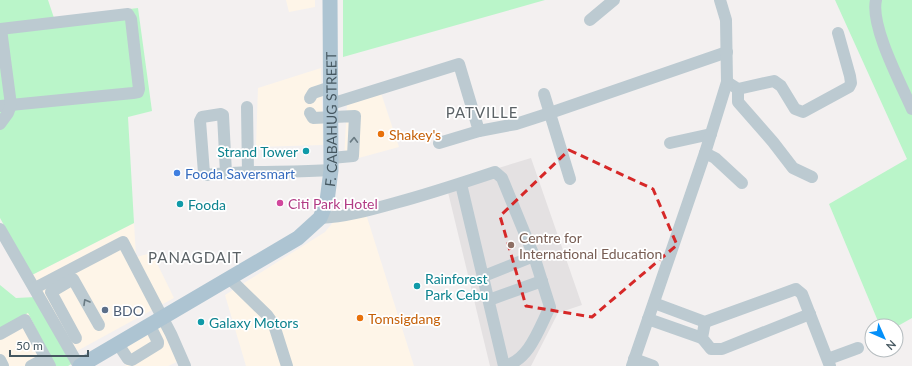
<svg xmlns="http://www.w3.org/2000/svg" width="912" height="366" viewBox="0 0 912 366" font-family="Lato,sans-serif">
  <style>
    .commercial { fill: #fef5e8 }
    .education { fill: #e4e1e2 }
    .green { fill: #baf5c9 }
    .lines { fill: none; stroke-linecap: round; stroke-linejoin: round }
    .minor { stroke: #bccad1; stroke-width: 12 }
    .major { stroke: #adc4d2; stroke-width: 15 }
    .oneway { stroke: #697a82 }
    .marked { fill: none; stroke: #d62828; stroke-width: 3; stroke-dasharray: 8 5; stroke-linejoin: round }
    .food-dot { fill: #e8710a; stroke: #fff; stroke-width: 1.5 }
    .culture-dot { fill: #0f9aa8; stroke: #fff; stroke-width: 1.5 }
    .shop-dot { fill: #3f7fe0; stroke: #fff; stroke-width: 1.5 }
    .hotel-dot { fill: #d1479c; stroke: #fff; stroke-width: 1.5 }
    .education-dot { fill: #8d6e63; stroke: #fff; stroke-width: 1.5 }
    .service-dot { fill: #5c6f8a; stroke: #fff; stroke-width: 1.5 }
    .labels { text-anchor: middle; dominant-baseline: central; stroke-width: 3.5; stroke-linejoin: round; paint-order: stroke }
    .street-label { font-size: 14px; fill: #455760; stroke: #fff }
    .food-label { font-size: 14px; fill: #c56008; stroke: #fff; text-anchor: start }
    .culture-label { font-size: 14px; fill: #0d838f; stroke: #fff; text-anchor: start }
    .shop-label { font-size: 14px; fill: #366cbe; stroke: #fff; text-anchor: start }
    .hotel-label { font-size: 14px; fill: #b23c85; stroke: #fff; text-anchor: start }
    .education-label { font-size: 14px; fill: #785e54; stroke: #fff; text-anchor: start }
    .service-label { font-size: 14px; fill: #4e5e75; stroke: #fff; text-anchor: start }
    .neighbourhood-label { font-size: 15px; letter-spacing: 1px; fill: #5b6266; stroke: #fff }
  </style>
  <rect width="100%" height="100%" fill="#f3f0f0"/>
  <g class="commercial">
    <path d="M286,0H315V7L289,12Z"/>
    <path d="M321,68L323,145L256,147L258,88Z"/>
    <path d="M380,90L399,147L344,162L347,102Z"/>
    <path d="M366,214L414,366H246L225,295L325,232L334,221Z"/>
    <path d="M134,223L136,257L152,253L174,298L77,351L32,275Z"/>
    <path d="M28,312L55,366H0V328Z"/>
    <path d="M164,324L179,361L168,366H126L118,350Z"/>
  </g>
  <path class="education" d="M531,158L582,305L558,313L531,366H490L446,184Z"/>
  <g class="green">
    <path d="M0,0H48L54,18L138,8L152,111L128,117L134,223L32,275L0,218Z"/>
    <path d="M343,0H545L343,57Z"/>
    <path d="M835,0H912V318L896,327L880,326L829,204L907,159Z"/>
    <path d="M0,285L16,298L36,297L73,363L68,366H55L28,313L0,328Z"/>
  </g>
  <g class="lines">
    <g class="minor">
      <path d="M876,0C870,26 901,84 912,109"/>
      <path d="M590,20L614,0"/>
      <path d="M0,29L128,14L131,19L139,89L138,92L133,93L0,106"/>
      <path d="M727,82L738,89L774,81L781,86L795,109L803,112L849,87L851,83L850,76L838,33"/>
      <path d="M738,89V102L773,142L793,168L812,177"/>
      <path d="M544,94L570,179"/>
      <path d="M310,98L313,93L331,87"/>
      <path d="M331,104L459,64L479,131"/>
      <path d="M247,107L248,173"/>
      <path d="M310,113L313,118L355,116L353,156L331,158"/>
      <path d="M0,124L8,113L11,105L1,29"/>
      <path d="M439,143L479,131L516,124L550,113L727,52"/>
      <path d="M670,143L711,134"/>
      <path d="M705,153L715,158L742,183"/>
      <path d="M226,173L223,115L221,114L202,117L200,121L204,173L206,175C247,170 289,173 331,170"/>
      <path d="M461,184L504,366"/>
      <path d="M320,218C345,217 370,210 395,203C429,194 462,183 495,172L502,178L534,256L550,307C539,328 530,359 505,366"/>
      <path d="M0,229L79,366"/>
      <path d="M484,276L534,256"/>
      <path d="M230,279L267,315L274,325L287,366"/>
      <path d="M35,288L123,242L171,334L185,366"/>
      <path d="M489,300L542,281"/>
      <path d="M654,303L705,322L796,289L802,294L830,366"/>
      <path d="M648,319L702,338"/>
      <path d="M705,322L702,338L711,349H722L810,314"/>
      <path d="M0,334L25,320L50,366"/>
      <path d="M76,338L51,292L73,279L99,325"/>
      <path d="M118,344L128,359L132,360L158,344V342L150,326"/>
      <path d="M634,359L653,366"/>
      <path d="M828,359L858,348"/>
      <path d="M0,360L3,366"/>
      <path d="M31,366L46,358"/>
      <path d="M632,366L705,153L727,82L726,20L720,0"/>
    </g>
    <path class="major" id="s1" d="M80,366L298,238L320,218L327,201L331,170L330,0"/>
  </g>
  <defs><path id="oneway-chevron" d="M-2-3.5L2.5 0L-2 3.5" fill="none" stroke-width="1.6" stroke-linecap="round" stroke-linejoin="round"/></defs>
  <g class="oneway">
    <use href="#oneway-chevron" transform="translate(354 140) rotate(-88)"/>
    <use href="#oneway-chevron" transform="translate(86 302) rotate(-120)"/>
  </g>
  <path class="marked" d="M569,150L653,189L677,245L592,317L526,306L500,216Z"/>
  <g class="food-dot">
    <circle cx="381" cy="134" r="4"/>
    <circle cx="360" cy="318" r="4"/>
  </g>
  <g class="culture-dot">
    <circle cx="306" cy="151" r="4"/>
    <circle cx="180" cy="204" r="4"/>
    <circle cx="417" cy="286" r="4"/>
    <circle cx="201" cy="322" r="4"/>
  </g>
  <circle class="shop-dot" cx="177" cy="173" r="4"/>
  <circle class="hotel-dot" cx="280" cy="203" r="4"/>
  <circle class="education-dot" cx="511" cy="245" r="4"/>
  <circle class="service-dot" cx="105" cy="310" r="4"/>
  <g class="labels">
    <g class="street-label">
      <text stroke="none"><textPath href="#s1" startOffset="383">F. CABAHUG STREET</textPath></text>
    </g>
    <g class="food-label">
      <text x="389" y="134">Shakey's</text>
      <text x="368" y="318">Tomsigdang</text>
    </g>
    <g class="culture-label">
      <text x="298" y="151" text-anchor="end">Strand Tower</text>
      <text x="188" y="204">Fooda</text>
      <text x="425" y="278">Rainforest<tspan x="425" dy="16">Park Cebu</tspan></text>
      <text x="209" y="322">Galaxy Motors</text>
    </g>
    <g class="shop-label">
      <text x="185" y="173">Fooda Saversmart</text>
    </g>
    <g class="hotel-label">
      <text x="288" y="203">Citi Park Hotel</text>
    </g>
    <g class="education-label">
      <text x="519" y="237">Centre for<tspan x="519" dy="16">International Education</tspan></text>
    </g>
    <g class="service-label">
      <text x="113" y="310">BDO</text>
    </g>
    <g class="neighbourhood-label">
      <text x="482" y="112">PATVILLE</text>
      <text x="195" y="257">PANAGDAIT</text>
    </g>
  </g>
  <g transform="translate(884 338) rotate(135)"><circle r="19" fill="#ffffff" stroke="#b5bcbf"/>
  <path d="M0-3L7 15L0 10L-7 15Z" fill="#0490f9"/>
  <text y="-6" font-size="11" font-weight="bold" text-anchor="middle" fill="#455760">N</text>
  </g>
  <path d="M10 350v6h78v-6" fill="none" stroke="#455760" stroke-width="2"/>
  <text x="16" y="350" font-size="12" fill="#455760" stroke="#ffffff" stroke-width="3" paint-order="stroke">50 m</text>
</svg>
